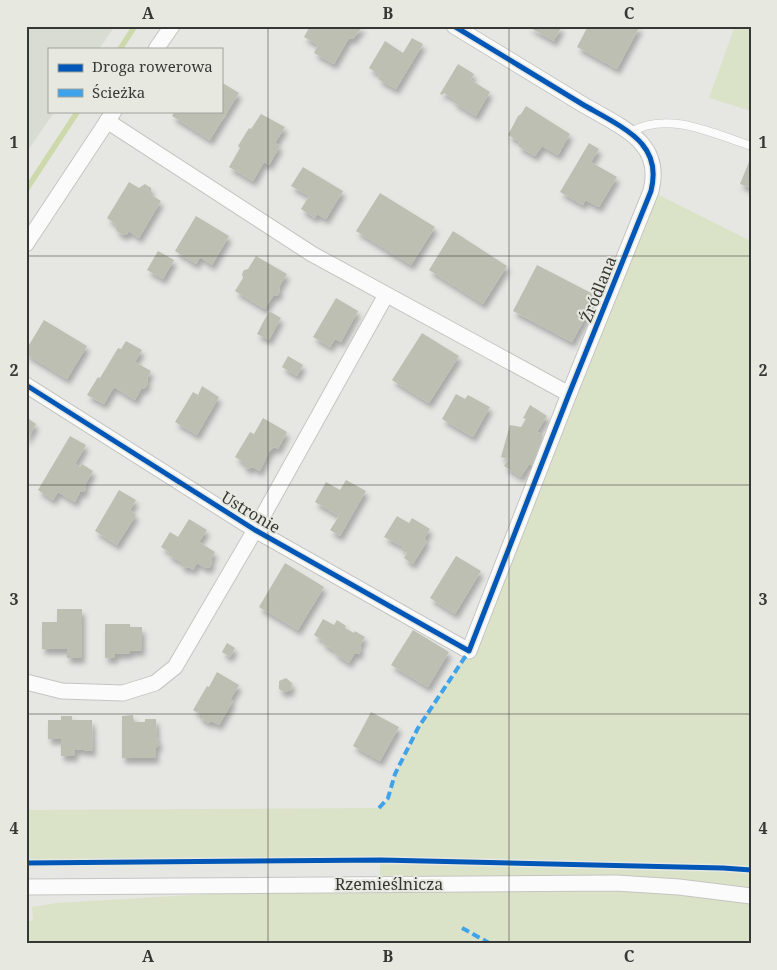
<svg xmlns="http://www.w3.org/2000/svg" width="777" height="970" viewBox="0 0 777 970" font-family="'Noto Serif',serif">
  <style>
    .built { fill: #d9dcd2 }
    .green { fill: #dae2c8 }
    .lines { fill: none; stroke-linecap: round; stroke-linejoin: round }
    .stream { stroke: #cdd9aa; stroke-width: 5.5 }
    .building { fill: #bcbfb1; filter: url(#shadow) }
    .lane-casing { stroke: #c5c5c2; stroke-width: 9 }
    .street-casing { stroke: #c5c5c2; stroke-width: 17 }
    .lane { stroke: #fbfbfb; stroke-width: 8 }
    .street { stroke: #fbfbfb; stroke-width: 15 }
    .quiet { stroke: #3fa3eb; stroke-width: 4; stroke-dasharray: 8 4; stroke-linecap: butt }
    .cycleway-casing { stroke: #e7e9e1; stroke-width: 8 }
    .cycleway { stroke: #0057b8; stroke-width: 5 }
    .grid { fill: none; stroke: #373835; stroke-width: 1; stroke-opacity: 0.55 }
    .labels { text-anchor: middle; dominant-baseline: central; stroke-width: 4; stroke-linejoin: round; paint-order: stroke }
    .street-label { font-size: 16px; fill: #373835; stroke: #e7e9e1 }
    .neatline { fill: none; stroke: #373835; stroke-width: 2 }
    .grid-label { font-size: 16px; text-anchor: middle; font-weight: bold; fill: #373835 }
  </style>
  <defs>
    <filter id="shadow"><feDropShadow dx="3" dy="5.5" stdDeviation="2.5" flood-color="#0004"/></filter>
  </defs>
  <rect width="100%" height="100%" fill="#e6e7e3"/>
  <path class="built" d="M26,26H115L99,49H49V111H55L26,153Z"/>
  <g class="green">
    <path d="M735,26H751V111L709,98Z"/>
    <path d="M651,191L751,241V944H26V921H33L32,907L57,903L380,884V860L26,863V810L379,808L384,804L388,798L395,774L418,728L469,651Z"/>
  </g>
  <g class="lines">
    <g class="stream">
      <path d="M120,49L135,26"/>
      <path d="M26,190L78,111"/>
    </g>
  </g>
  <g class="building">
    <path d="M310,26H363L353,39L349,38L334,64L314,53L318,45L304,37Z"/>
    <path d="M527,26H562L554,41Z"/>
    <path d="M588,26H640L617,69L577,47Z"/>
    <path d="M412,38L423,44L396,89L378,79L380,75L369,68L385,41L403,53Z"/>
    <path d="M458,64L474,74L471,80L490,92L476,116L453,102L455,100L444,93L442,95L440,94Z"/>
    <path d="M221,82L239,93L210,140L172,116L175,111H221Z"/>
    <path d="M526,106L570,134L558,155L542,146L535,156L518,146L520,142L508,135L518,116L521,114Z"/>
    <path d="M261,114L285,127L275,143L280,146L269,165L264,162L253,181L229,167L240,148L238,146L249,128L251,129Z"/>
    <path d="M589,143L599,149L591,162L617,177L599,207L585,200L583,205L560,192Z"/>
    <path d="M751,157V188L740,184Z"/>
    <path d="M303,167L343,191L326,219L317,214L315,218L301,209L309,196L291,186Z"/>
    <path d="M129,182L139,188L145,184L151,188V195L161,201L139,238L129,231L127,234L123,235L117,231L115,227L117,225L107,218Z"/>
    <path d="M380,193L435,227L411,265L356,231Z"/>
    <path d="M196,216L229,236L212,265L200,257L196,264L175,251Z"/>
    <path d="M453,231L507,266L483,304L429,270Z"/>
    <path d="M158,251L174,260L163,279L147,270Z"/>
    <path d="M256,256L287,274L279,287L280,291L278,295L273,296L265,309L235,291L243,278L242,274L244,270L248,269Z"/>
    <path d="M537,265L597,296L572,342L513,311Z"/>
    <path d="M336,298L358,311L341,342L335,339L330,347L313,337Z"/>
    <path d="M269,311L281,318L269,340L257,334Z"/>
    <path d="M44,320L87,346L67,379L26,354V350Z"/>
    <path d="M422,333L459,356L429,403L392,380Z"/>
    <path d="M126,341L142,350L135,362L151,371L147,379L148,383L145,388L141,389L135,400L114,387L104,404L87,395L98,377L100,378L118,348L121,349Z"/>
    <path d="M288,356L303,365L297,376L282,367Z"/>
    <path d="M202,386L219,397L197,435L175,422L193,392L198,395Z"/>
    <path d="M456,394L465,399L468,395L490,407L473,437L442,419Z"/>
    <path d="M530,405L547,416L537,432L543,434L533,466L529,464L521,477L504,466L508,459L501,457L510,425L521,427L526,419L523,418Z"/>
    <path d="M26,417L36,424L26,441Z"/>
    <path d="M263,418L287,432L278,449L274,447L269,452L260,471L252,467L248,469L243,466V462L235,457L250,432L254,434Z"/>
    <path d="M70,436L86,445L75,464L80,467L82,464L93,471L85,485L86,488L84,492H80L75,502L58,492L53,500L38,490Z"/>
    <path d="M346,480L366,491L340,536L330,530L339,516L315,502L326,482L340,490Z"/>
    <path d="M119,490L136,500L130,510L136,515L117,545L95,531Z"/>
    <path d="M397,516L409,523L412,518L430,529L424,539L427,541L413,564L404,558L407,553L401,550L403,547L384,537Z"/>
    <path d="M189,519L207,530L199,542L215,552L211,559L212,563L210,567L206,568L197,563L193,570L189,567L186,568L181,566V562L168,555L169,552L161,547L170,532L178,537Z"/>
    <path d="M456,556L481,571L455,614L430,598Z"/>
    <path d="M285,563L324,587L298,630L259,607Z"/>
    <path d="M57,609H82V658H67V649H42V622H57Z"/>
    <path d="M323,619L334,625L337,620L346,626L345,628L354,633L355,631L365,637L360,645L361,649L359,654H354L349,663L334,653L335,651L322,643L324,641L314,635Z"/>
    <path d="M105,624H130V627H142V650L130,651V653L115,654V658H105Z"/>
    <path d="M413,630L449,652L428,687L391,665Z"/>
    <path d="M227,643L235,648L230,657L222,652Z"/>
    <path d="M217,672L239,685L230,700L233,701L219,725L211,721L209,723L199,717L200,714L193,710L207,686L209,687Z"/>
    <path d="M286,678L292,683L291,690L284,692L279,689V681Z"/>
    <path d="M371,712L399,727L380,761L353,746Z"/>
    <path d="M133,715L134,722H145V719H156L157,738L159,741V745L156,748V758H122V716Z"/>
    <path d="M61,716H72V720H92L93,751L75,749V756H61V739H48V720H61Z"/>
  </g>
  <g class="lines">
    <defs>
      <path id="lane" d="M629,133C667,110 712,133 751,146"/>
      <g id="street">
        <path d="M156,49L172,26"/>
        <path d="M107,121L312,254L569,394"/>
        <path d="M26,244L114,111"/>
        <path d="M26,385L255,530L469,651L569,394L651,191C655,175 654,158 642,144C630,129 599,114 582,104C539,78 497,52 454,26"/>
        <path d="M26,682L62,691L123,693L155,683L175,667L255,530L386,295"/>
        <path d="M26,887L616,883L679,887L751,896"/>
      </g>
    </defs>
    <use href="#lane" class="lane-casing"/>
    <use href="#street" class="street-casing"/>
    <use href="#lane" class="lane"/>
    <use href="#street" class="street"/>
    <g class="quiet">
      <path d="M379,808L388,798L395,774L418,728L469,651"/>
      <path d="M462,928L491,944"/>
    </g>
    <defs>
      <g id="cycleway">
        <path d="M26,385L255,530L469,651L569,394L651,191C655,175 654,158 642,144C630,129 599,114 582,104C539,78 497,52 454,26"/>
        <path d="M26,863L381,860L723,868L751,870"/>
      </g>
    </defs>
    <use href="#cycleway" class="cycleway-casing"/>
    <use href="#cycleway" class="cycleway"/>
  </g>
  <path class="grid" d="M268,26V944M509,26V944M26,256H751M26,485H751M26,714H751"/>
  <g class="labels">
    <g class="street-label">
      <text transform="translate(598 289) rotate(-68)">Źródlana</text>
      <text transform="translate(251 512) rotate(31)">Ustronie</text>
      <text x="389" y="884">Rzemieślnicza</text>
    </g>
  </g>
  <rect width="777" height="970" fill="none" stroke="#e7e9e1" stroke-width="55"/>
  <rect x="48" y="48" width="175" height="65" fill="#e7e9e1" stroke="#a1a29c"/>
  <rect x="58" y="64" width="25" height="8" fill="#0057b8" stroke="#a1a29c"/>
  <text x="92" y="72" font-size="15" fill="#373835">Droga rowerowa</text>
  <rect x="58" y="89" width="25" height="8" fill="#3fa3eb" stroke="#a1a29c"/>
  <text x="92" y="98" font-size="15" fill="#373835">Ścieżka</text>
  <rect x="28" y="28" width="722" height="914" class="neatline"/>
  <g class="grid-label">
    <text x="148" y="19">A</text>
    <text x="388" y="19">B</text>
    <text x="629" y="19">C</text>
    <text x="14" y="148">1</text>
    <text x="763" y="148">1</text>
    <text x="14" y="376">2</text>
    <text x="763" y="376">2</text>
    <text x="14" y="605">3</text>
    <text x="763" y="605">3</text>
    <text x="14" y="834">4</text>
    <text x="763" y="834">4</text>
    <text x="148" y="962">A</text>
    <text x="388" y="962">B</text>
    <text x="629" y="962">C</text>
  </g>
</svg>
